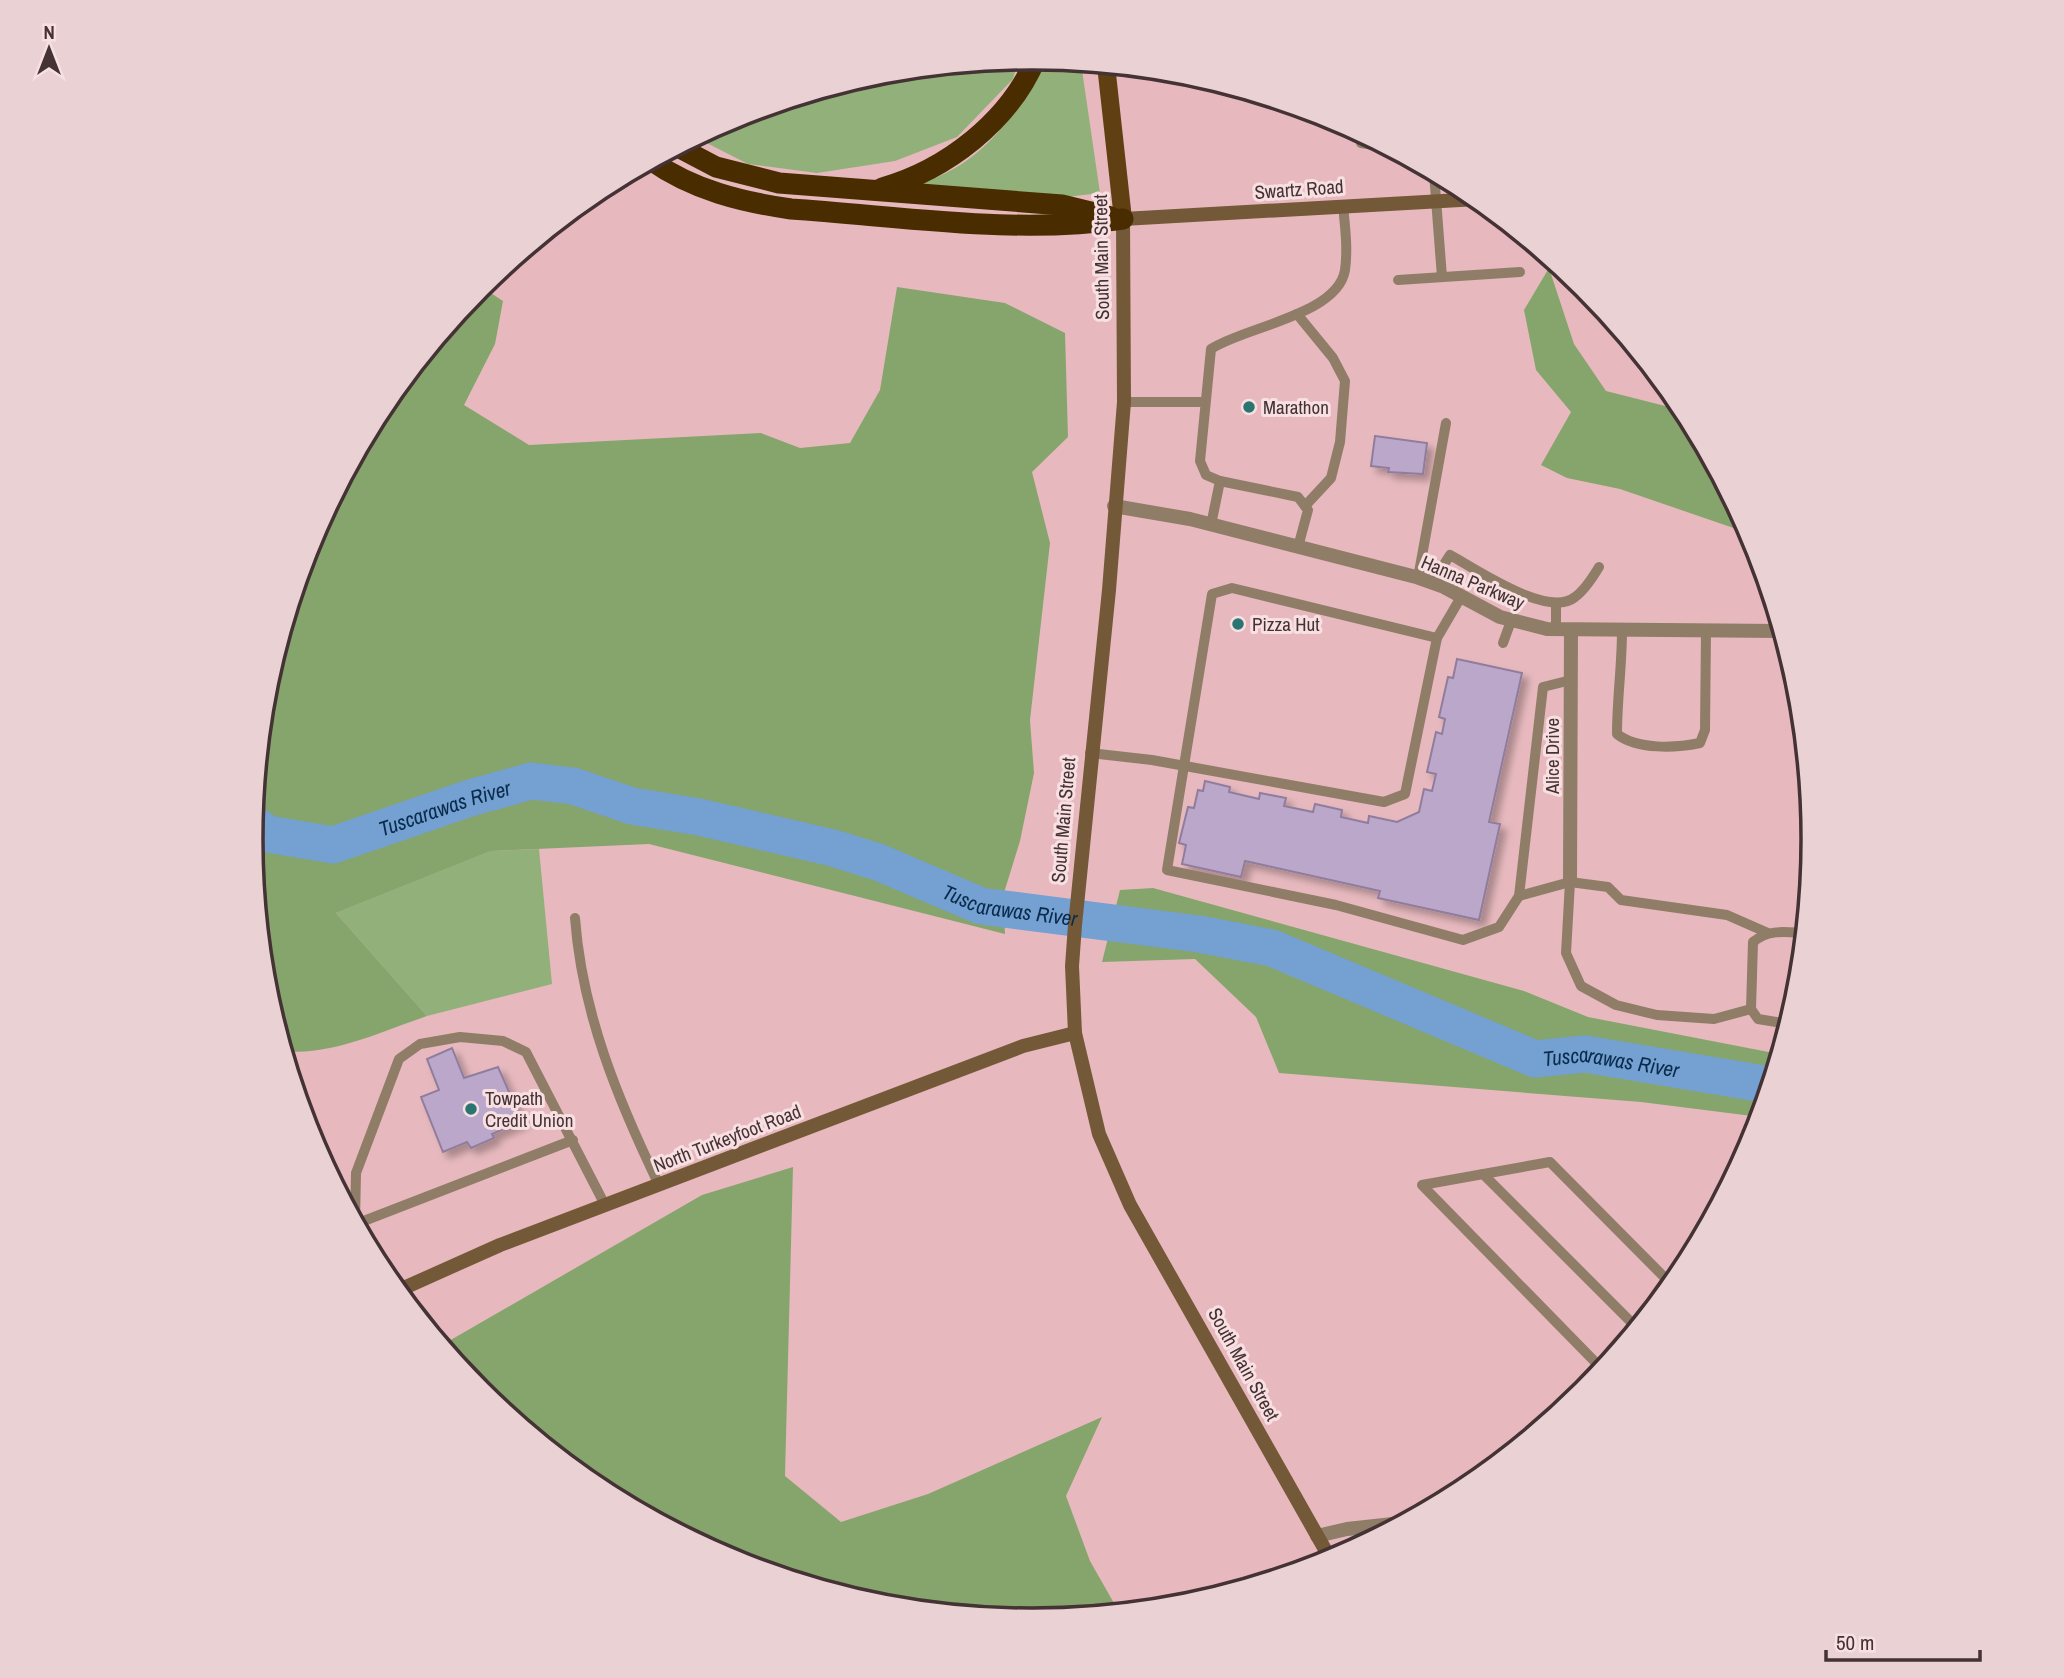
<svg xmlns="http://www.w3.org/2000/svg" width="2064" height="1678" viewBox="0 0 2064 1678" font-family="'Archivo Narrow',sans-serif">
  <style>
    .green { fill: #92b07a }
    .forest { fill: #86a56c }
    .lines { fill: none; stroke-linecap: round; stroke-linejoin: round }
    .river { stroke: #74a0d2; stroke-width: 37 }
    .building { fill: #bba7c9; stroke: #907d9d; stroke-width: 2; filter: url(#shadow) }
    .lane { stroke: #907d67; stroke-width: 10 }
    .street { stroke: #907d67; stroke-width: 14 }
    .secondary { stroke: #745938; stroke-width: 14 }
    .primary { stroke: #604012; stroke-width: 18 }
    .highway { stroke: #492c00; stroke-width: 21 }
    .poi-dot { fill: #2a7471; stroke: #f8e0e2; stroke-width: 2.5 }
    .labels { text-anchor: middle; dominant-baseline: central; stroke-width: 6; stroke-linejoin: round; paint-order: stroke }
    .street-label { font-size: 19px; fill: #443234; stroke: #f8e0e2 }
    .poi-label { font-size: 19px; fill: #443234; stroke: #f8e0e2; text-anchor: start }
    .water-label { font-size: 21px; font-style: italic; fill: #0a2b4b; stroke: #f8e0e2 }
    .rim { fill: none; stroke: #443234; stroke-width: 3.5 }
  </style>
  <defs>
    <filter id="shadow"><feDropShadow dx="6" dy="6" stdDeviation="3.5" flood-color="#0004"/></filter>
  </defs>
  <rect width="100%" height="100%" fill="#e7b9be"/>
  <g class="green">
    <path d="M1019,59L1013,79L957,137L895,161L817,173L748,164L695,137L733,117L880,73Z"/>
    <path d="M1044,59L1081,63L1100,193L1066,197L913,185C980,168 1015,118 1044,59Z"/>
    <path d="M539,849L552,984L427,1016L336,913L491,851Z"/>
  </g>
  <g class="forest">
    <path d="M1549,268L1574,344L1606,391L1685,411L1751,534L1620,489L1567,478L1541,465L1571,412L1536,370L1524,310Z"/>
    <path d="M480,286L503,301L495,344L464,405L529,445L761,433L800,448L850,443L880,390L897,287L1005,303L1065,333L1068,437L1032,472L1050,543L1030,720L1034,773L1020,841L1003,896L1005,934L649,844L491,851L336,913L427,1016C383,1031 331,1056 284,1051L266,991L251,839L266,686L310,540L383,405Z"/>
    <path d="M1153,888L1524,991L1588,1017L1779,1054L1760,1117L1641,1102L1279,1073L1256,1017L1195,959L1102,962L1120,890Z"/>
    <path d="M793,1167L785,1476L841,1522L928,1494L1102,1417L1066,1496L1090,1561L1119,1612L1032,1620L879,1605L733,1561L598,1488L479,1391L442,1345L702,1195Z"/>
  </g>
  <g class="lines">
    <path class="river" id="s1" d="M252,823L268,834L333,845L470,798L531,781L573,786L632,806L699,817L833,848L878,862L981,906L1199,934L1272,948L1535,1059L1585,1054L1770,1085"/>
  </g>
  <g class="building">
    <path d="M1375,436L1427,443L1423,474L1388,472L1389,468L1371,466Z"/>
    <path d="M1457,659L1522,673L1489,822L1500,824L1479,920L1378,898L1380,891L1245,861L1241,877L1182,864L1186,845L1179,843L1188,807L1194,808L1198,790L1203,791L1205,781L1230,787L1229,792L1259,799L1260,793L1286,798L1284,806L1313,812L1315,804L1342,810L1341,817L1368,823L1369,816L1397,822L1419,812L1424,789L1432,791L1436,774L1427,772L1436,732L1442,734L1445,719L1439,717L1448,677L1453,678Z"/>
    <path d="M452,1048L464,1078L498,1067L522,1121L492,1134L494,1138L471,1148L467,1142L443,1152L421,1097L439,1090L427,1059Z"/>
  </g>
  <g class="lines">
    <g class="lane">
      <path d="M1362,134L1361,143L1387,147"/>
      <path d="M1434,173L1442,277"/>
      <path d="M1398,280L1520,272"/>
      <path d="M1297,314L1333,358L1345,381L1340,442L1331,478L1305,506"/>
      <path d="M1124,402H1205"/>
      <path d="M1211,525L1220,481"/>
      <path d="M1298,547L1308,510L1298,497L1220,481L1206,475L1200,461L1211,349C1244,327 1338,315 1345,270C1348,248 1345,227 1343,205"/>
      <path d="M1418,578L1446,423"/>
      <path d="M1432,583L1450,555C1476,569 1548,619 1575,597C1585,590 1593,577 1599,567"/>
      <path d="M1556,603V630"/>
      <path d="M1622,630C1622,666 1617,699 1617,734C1637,750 1676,748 1700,743L1705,730L1706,630"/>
      <path d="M1437,638L1232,588L1212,594L1167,870L1336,905L1463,940L1499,927L1519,896L1543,687L1571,680"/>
      <path d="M1503,643L1511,621"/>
      <path d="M1090,753L1152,760L1384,802L1405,794L1437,638L1461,597"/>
      <path d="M1570,882L1566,953L1581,986L1616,1005L1657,1015L1714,1019L1751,1009"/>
      <path d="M1519,896L1570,882L1608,887L1621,900L1727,915L1768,933"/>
      <path d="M575,918C582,1013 618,1100 659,1185"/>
      <path d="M1788,1024L1758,1019L1751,1009L1753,942C1769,929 1784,932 1804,933"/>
      <path d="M1483,1174L1637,1328"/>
      <path d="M355,1221L356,1173L399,1059L420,1044L460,1037L503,1041L526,1052L605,1205"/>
      <path d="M356,1224L573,1140"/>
      <path d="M1602,1369L1422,1185L1550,1162L1672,1285"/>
    </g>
    <g class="street">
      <path d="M1114,506L1190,519L1416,577L1444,587L1500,617L1547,629L1781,631"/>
      <path d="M1570,882L1571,630"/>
      <path d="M1317,1536L1347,1529L1402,1523"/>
    </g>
    <g class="secondary">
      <path d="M397,1291L500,1245L1023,1046L1075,1033"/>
      <path d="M1331,1560L1130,1205L1099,1134L1075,1033L1072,966L1075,925L1109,590L1124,402L1123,219L1478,199"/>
    </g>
    <path class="primary" d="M1106,65L1123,219"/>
    <g class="highway">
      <path d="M678,147L716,167L779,183L1062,205L1111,217"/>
      <path d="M652,161C693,190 742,202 791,209C899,216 1016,235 1123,219"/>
      <path d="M882,188C946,170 1010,121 1036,58"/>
    </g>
  </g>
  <g class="poi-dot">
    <circle cx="1249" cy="407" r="7"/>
    <circle cx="1238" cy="624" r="7"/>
    <circle cx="471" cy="1109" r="7"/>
  </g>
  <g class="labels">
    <g class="street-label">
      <text transform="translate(1299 189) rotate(-4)">Swartz Road</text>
      <text transform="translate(1101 257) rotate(-91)">South Main Street</text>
      <text transform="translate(1473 582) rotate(23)">Hanna Parkway</text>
      <text transform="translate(1552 756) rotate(-90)">Alice Drive</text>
      <text transform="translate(1063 820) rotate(-85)">South Main Street</text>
      <text transform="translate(727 1138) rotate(-21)">North Turkeyfoot Road</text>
      <text transform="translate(1244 1364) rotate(61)">South Main Street</text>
    </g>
    <g class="poi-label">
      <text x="1263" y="407">Marathon</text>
      <text x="1252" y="624">Pizza Hut</text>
      <text x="485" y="1098">Towpath<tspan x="485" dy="22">Credit Union</tspan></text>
    </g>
    <g class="water-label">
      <text stroke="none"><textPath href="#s1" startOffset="203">Tuscarawas River</textPath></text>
      <text stroke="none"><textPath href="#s1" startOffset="791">Tuscarawas River</textPath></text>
      <text stroke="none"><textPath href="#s1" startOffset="1419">Tuscarawas River</textPath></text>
    </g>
  </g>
  <path d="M0 0H2064V1678H0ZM263 839a769 769 0 1 1 1538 0a769 769 0 1 1-1538 0Z" fill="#ead2d4" fill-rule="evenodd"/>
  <path class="rim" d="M263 839a769 769 0 1 1 1538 0a769 769 0 1 1-1538 0Z"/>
  <g transform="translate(49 49)" stroke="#f8e0e2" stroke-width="5" paint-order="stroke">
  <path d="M0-5L12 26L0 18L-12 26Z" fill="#443234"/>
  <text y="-10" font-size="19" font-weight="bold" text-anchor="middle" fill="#443234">N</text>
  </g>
  <path d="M1826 1650v10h154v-10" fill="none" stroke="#443234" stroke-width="3.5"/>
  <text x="1836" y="1650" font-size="21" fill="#443234" stroke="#f8e0e2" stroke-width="5" paint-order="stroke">50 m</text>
</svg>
